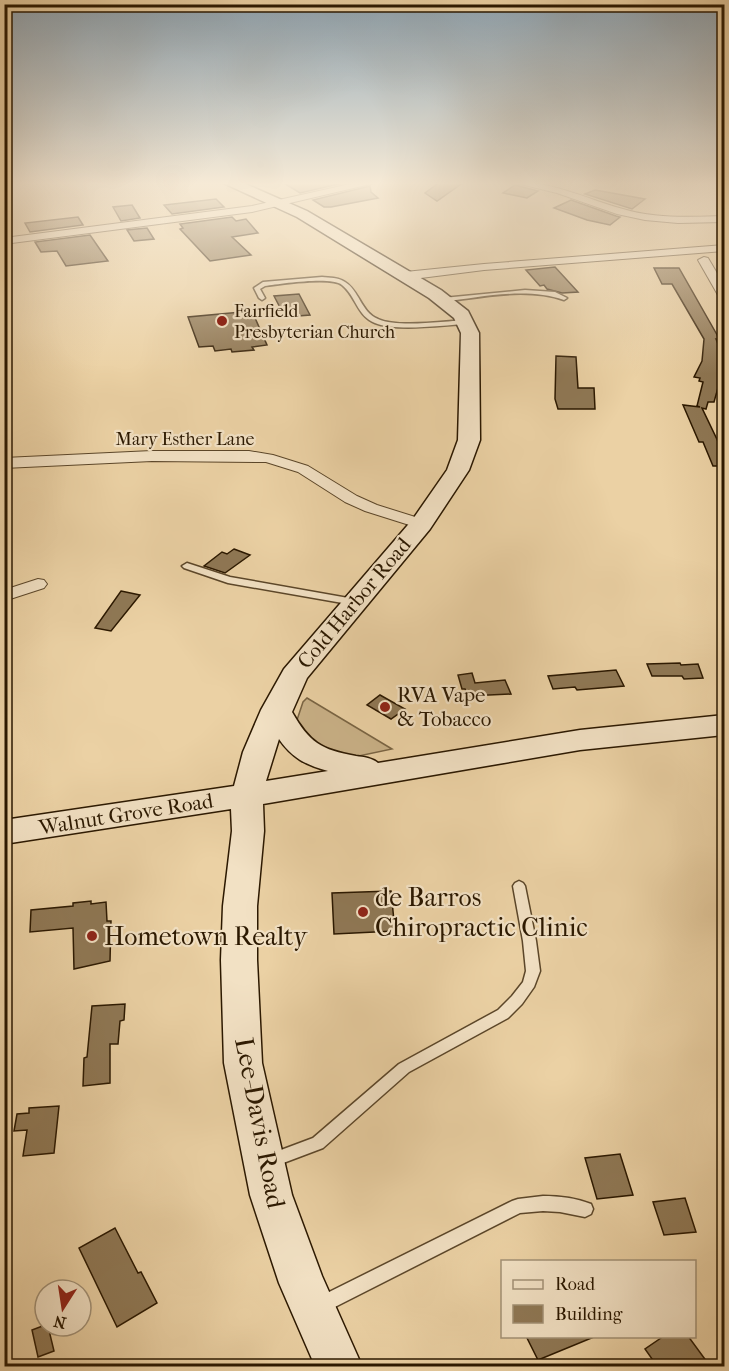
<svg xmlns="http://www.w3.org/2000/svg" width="729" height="1371" viewBox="0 0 729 1371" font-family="'IM FELL French Canon',serif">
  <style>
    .green { fill: #cab288; stroke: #7a6544; stroke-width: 1.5 }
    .building { fill: #8f7855; stroke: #2b1800; stroke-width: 1.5 }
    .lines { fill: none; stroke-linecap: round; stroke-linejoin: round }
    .service-casing { stroke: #5b4629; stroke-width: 3 }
    .minor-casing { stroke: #5b4629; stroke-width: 2 }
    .secondary-casing { stroke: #2b1800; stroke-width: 3 }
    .service { fill: #f2e1c4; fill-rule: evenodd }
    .minor { fill: #f2e1c4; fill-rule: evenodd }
    .secondary { fill: #f2e1c4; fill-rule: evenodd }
    .poi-dot { fill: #8f2418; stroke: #f2e1c4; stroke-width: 2 }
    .labels { text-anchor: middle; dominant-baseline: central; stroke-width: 4.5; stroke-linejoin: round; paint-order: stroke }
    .far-poi-label { font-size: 18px; fill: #2b1800; stroke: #f2e1c4; text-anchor: start }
    .far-street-label { font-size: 18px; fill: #2b1800; stroke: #f2e1c4 }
    .street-label { font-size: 21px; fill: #2b1800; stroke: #f2e1c4 }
    .poi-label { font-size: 21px; fill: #2b1800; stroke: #f2e1c4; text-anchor: start }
    .near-poi-label { font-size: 26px; fill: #2b1800; stroke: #f2e1c4; text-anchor: start }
    .near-street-label { font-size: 26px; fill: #2b1800; stroke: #f2e1c4 }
  </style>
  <rect width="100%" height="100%" fill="#ebd1a4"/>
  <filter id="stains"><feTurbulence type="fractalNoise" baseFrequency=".00333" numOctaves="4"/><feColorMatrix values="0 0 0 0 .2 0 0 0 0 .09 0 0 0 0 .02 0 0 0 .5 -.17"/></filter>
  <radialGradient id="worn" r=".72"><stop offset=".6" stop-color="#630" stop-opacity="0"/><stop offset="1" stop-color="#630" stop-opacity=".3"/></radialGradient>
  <path class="green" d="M307,698L392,749L354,757L315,749L297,720L303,702Z"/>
  <g class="building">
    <path d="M282,182H347L300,193Z"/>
    <path d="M440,182H464L437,201L425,193Z"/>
    <path d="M515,185L538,191L527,198L503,193Z"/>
    <path d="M370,186L371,192L378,198L331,207H324L313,200Z"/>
    <path d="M595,190L645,199L632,209L585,194Z"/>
    <path d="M216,199L224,207L172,214L164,205Z"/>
    <path d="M571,200L616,216L620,217L610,225L587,220L554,208Z"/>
    <path d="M132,205L140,218L121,221L113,207Z"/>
    <path d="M78,217L83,225L30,232L25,223Z"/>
    <path d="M232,217L236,221L246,219L258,233L232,237L251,255L210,261L180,229L183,228L180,224Z"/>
    <path d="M147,228L154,239L134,241L127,230Z"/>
    <path d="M90,235L108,261L66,266L57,251L41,252L35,242Z"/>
    <path d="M555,267L578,292L562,293L547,289L544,285L540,286L526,270Z"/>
    <path d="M654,268H679L720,340L716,339L721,351L718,377H721L714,402H708L706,409L702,408L724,454V466H713L703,442H699L683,405L700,407L697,406L703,382L699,381L700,378L694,377L702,361L704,339L672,284H662Z"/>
    <path d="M299,294L310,315L285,317L274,296Z"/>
    <path d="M252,311L267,345L252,347L254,350L232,352L231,349L215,351L213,346L199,347L188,317Z"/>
    <path d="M556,356L576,357L578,388H594L595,409H558L555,399Z"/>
    <path d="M234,549L250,555L225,573L204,566L222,552L227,554Z"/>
    <path d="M121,591L140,595L111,631L95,628Z"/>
    <path d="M680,663L681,665L698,664L703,678L684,679L682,676H652L647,664Z"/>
    <path d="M616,670L624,686L577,690L575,687L553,689L548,676Z"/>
    <path d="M472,673L475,683L505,680L511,694L468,696L465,689H462L458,675Z"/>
    <path d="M380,695L405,709L391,719L367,705Z"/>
    <path d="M391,891L395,931L334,934L332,893Z"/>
    <path d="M91,901V904L106,902L107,921H111L110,961L74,969L73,928L30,932L31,910L73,906V903Z"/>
    <path d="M125,1004L124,1020L120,1021L118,1044H110V1083L83,1086L84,1058L87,1057L92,1006Z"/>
    <path d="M59,1106L54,1153L23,1156L27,1130L14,1131L17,1114L29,1113V1108Z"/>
    <path d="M620,1154L633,1195L597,1199L585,1158Z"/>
    <path d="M685,1198L696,1232L664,1235L653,1202Z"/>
    <path d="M115,1228L138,1273L141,1272L157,1303L117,1327L79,1248Z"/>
    <path d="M45,1325L48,1326L54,1351L38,1357L32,1330Z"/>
    <path d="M526,1336H594V1337L538,1360Z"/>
    <path d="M664,1336H688L710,1366H657L645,1349Z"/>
  </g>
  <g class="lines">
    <defs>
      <g id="service">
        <path d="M322,277C330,278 338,277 345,282C359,290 361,312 378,319C398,328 445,321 467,320L470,322L467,324C443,325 397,332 375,323C357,316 356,296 342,285C331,276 280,284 265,286L260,289L265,298L262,300L259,298L254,288L263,282Z"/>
        <path d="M525,290L555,292L567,298L564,300C526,287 482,297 443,302L440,300L443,298Z"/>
        <path d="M187,563L230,577L354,599L359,602L354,605L228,583L184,568L182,566Z"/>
        <path d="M519,881L523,883L525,886L536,941L540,971L534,987L522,1004L508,1018L409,1072L323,1148L270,1168L265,1166L262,1161L265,1156L313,1138L399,1064L498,1010L512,996L523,982L526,971L523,941L513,886L515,883Z"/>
        <path d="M543,1196C559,1196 576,1198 591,1204L593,1209L591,1214L585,1217L560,1212L543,1211L520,1213L327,1311L321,1313L315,1311L313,1305L315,1299L512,1201L518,1199Z"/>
      </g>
      <g id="minor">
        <path d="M359,182H379L252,212L4,244V238L252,206Z"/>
        <path d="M512,182C556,182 583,198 623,209C656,219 691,217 724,216V222L678,223L645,220L617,214L557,193Z"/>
        <path d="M724,245V251L484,270L405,280L399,276L405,272L484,264Z"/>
        <path d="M704,257L708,258L724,285V299L718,295L698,260Z"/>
        <path d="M152,451H249L273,455L308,466L357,496L377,505L428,521L430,524L422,529L365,511L345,502L298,472L266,462L152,461L4,468V458Z"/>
        <path d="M38,579L44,580L47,584L44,588L4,601V590Z"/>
      </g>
      <path id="secondary" d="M221,182H241L307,211L441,290L468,311L479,333L480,440L469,470L430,529L307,678L292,712C309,742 321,750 356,756C364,757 372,758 378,763L580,730L724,715V735L580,750L263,804L264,831L257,906V960L262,1063L292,1195L322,1276L362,1366H315L279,1283L250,1195L224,1063L221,960L223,906L232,831L231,809L4,844V820L234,786L243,752L261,710L284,669L413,519L447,470L458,440L461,333L454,318L429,298L297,217ZM279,739C292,758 306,765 328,771L266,781Z"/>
    </defs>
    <use href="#service" class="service-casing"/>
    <use href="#minor" class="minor-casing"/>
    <use href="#secondary" class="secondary-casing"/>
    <use href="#service" class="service"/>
    <use href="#minor" class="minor"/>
    <use href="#secondary" class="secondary"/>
  </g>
  <linearGradient id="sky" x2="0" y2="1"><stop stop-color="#8fa6b6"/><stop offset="0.49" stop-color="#f6ead6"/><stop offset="1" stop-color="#f6ead6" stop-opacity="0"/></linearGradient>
  <rect width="729" height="374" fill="url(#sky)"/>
  <g class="poi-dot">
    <circle cx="222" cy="321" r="6"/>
    <circle cx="385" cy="707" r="6"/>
    <circle cx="363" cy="912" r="6"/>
    <circle cx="92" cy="936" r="6"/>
  </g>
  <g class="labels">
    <g class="far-poi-label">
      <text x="234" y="311">Fairfield<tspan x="234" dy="21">Presbyterian Church</tspan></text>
    </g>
    <g class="far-street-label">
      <text x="185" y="439">Mary Esther Lane</text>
    </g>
    <g class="street-label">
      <text transform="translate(354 603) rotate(-50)">Cold Harbor Road</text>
      <text transform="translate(126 814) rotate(-9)">Walnut Grove Road</text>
    </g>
    <g class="poi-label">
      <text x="397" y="695">RVA Vape<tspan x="397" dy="24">&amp; Tobacco</tspan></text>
    </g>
    <g class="near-poi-label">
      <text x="375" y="897">de Barros<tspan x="375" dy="30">Chiropractic Clinic</tspan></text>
      <text x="104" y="936">Hometown Realty</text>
    </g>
    <g class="near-street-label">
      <text transform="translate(260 1123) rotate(79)">Lee-Davis Road</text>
    </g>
  </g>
  <rect width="729" height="1371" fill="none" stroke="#ebd1a4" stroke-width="24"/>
  <rect x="6" y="6" width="717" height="1359" fill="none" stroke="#2b1800" stroke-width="3"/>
  <rect x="12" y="12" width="705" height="1347" fill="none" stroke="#2b1800" stroke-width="1.5"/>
  <rect x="501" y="1260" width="195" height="78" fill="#f2e1c4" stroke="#a29176" stroke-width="1.5"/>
  <rect x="513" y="1280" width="30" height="9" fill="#f2e1c4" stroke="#a29176" stroke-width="1.5"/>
  <text x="555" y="1290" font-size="18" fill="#2b1800">Road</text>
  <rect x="513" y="1305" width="30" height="18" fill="#8f7855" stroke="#a29176" stroke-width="1.5"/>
  <text x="555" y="1320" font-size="18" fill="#2b1800">Building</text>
  <g transform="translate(63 1308) rotate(192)"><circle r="28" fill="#f2e1c4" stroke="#a29176" stroke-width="1.5"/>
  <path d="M0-4.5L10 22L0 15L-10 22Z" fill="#8f2418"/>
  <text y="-9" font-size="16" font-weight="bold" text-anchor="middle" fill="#2b1800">N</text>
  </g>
  <rect width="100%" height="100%" filter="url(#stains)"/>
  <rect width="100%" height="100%" fill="url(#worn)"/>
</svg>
